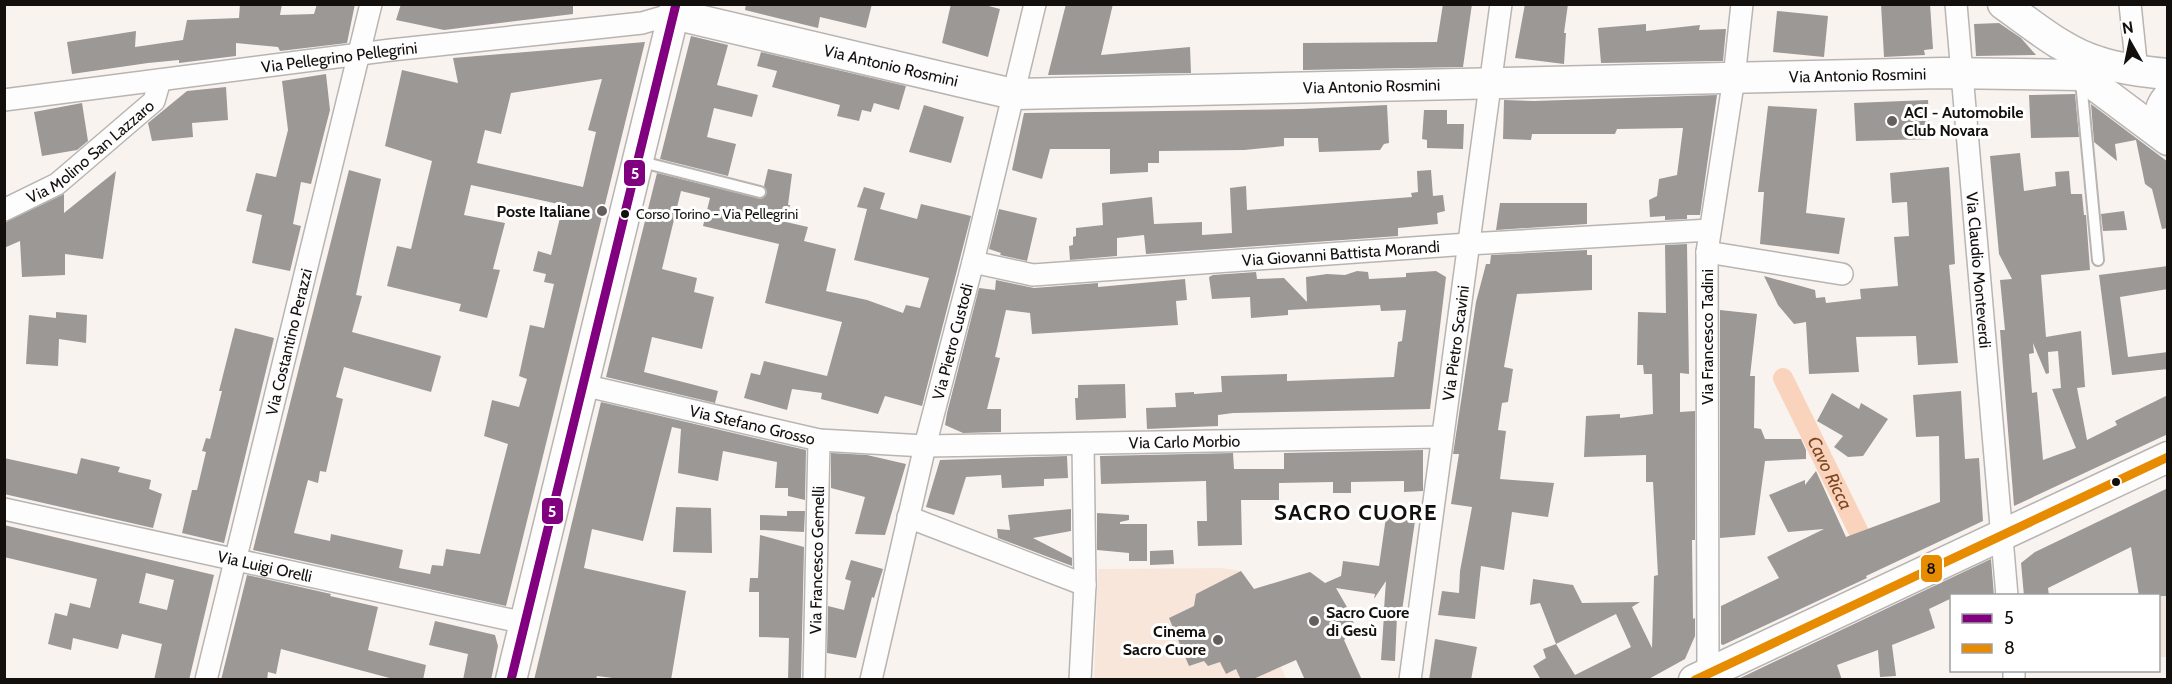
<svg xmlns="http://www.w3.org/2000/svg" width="2172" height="684" viewBox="0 0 2172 684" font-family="Cabin,sans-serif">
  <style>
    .built { fill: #f1e5dd }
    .green { fill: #f9e6db }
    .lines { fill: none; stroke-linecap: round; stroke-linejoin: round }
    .canal { stroke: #f9d3bc; stroke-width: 20 }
    .building { fill: #9c9896; fill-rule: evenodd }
    .lane-casing { stroke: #b8b4b1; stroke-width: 14 }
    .street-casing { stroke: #b8b4b1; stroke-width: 24 }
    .secondary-casing { stroke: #b8b4b1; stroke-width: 33 }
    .lane { stroke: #fefdfd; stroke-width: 10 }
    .street { stroke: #fefdfd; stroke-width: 21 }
    .secondary { stroke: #fefdfd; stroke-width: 30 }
    .bus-1-casing { stroke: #fff; stroke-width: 14 }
    .bus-2-casing { stroke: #fff; stroke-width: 14 }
    .bus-1 { stroke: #800080; stroke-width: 9 }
    .bus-2 { stroke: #e78b01; stroke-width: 9 }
    .poi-dot { fill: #635f5c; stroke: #fff; stroke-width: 2 }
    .bus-dot { fill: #120f0d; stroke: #fff; stroke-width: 2 }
    .labels { text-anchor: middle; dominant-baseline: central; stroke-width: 6; stroke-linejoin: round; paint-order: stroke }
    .bus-label { font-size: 14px; fill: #120f0d; stroke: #fff; text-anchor: start }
    .street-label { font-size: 16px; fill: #120f0d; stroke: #fff }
    .poi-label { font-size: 16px; font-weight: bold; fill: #120f0d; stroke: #fff; text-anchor: start }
    .water-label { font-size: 18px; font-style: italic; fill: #7d461f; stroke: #fff }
    .district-label { font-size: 22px; font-weight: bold; letter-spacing: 1.5px; fill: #120f0d; stroke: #fff }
    .line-badge { stroke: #fff; stroke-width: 2 }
    .badge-label { font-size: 16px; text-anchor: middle; font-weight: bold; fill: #fff }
    .pale-badge-label { font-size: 16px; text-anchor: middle; font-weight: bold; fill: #111 }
  </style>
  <rect width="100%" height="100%" fill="#f9f3f0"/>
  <path class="built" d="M2167,536V657H2159L2158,596L2139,595L2134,565L2138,564Z"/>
  <path class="green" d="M1221,568L1241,571L1247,579L1234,586L1273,670L1281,667L1286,679L1094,680L1098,569Z"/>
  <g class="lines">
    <path class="canal" id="s1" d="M1783,378L1871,557"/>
  </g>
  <g class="building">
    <path d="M240,4H282L280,15L314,14L317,4H355L347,43L280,51L278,47L236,43V56L179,63V60L148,63L72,74L67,42L136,31L135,47L183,40L187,20L239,18Z"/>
    <path d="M401,4H573V14L444,30L396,20Z"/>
    <path d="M746,4H872L866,28L820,17L818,28L745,10Z"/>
    <path d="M951,4H981L1000,9L988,57L942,43Z"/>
    <path d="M1066,4H1113L1101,55L1190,47L1191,73L1048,75Z"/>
    <path d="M1443,4H1472L1463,67L1303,70V43L1437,42Z"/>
    <path d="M1525,4H1568L1564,33H1566L1564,64L1515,58Z"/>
    <path d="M1881,4H1930L1933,49L1924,50L1925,55L1884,57Z"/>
    <path d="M1777,11L1828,16L1824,57L1773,52Z"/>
    <path d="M1999,23L2021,38L2036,55L1976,56L1974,24Z"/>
    <path d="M1646,24V31L1700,25L1699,30L1726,29L1723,61L1601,63L1598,28Z"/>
    <path d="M691,36L728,45L717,85L758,95L752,117L714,108L707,137L736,144L728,176L660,159Z"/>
    <path d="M645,42L506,606L253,550L349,170L381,179L356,295L362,296L352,332L441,356L431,392L344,367L336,397L343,399L326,472L320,471L318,483L308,480L294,533L330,541L331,534L403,550L399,568L430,574L432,565L443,566L446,549L480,554L508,444L484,436L492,400L519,407L527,379L519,376L530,325L544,328L554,284L544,282L546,274L533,271L538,251L551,255L563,205L471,185L464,215L505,223L493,269L500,270L487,318L459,311L461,304L387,286L397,246L411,249L432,161L385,146L402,70L458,83L453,58ZM602,79L588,130L596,132L583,187L477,163L485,130L501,134L511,93Z"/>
    <path d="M761,52L906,86L899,110L874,103L871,112L862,110L859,121L837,116L840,105L772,87L777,71L757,66Z"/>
    <path d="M326,74L330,110L311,184L301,182L293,224L301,226L290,271L252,263L262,215L246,211L256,173L276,177L288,130L282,81Z"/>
    <path d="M226,87L228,120L192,123L193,137L152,141L148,123L187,91Z"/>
    <path d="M2075,94L2079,137L2031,138L2029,95Z"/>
    <path d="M1717,95L1700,215H1687V219L1665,220V216L1650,217L1649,200L1657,196L1659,179L1677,175L1683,128L1617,129L1615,134H1532L1531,140L1503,139L1504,100L1534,101Z"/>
    <path d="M1928,100L1930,139L1856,141L1854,103Z"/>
    <path d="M82,103L88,141L77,150L42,156L34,112Z"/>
    <path d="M2091,104L2168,162V228L2162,229L2152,189L2145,184L2136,140L2115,144L2117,161L2094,142Z"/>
    <path d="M924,105L964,117L951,163L909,152Z"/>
    <path d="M1387,105L1389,143L1384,144L1380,150L1319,152L1318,138H1284V146L1244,150L1159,151V163H1148V172L1110,174V149H1050L1042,179L1012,170L1024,113L1301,109Z"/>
    <path d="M1768,106L1817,109L1806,213L1845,218L1839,254L1760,244L1764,192H1758Z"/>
    <path d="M1424,110H1447V124H1464L1463,149L1427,148V140L1422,139Z"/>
    <path d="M2020,153L2024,191L2056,186L2055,172L2069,171L2071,194H2082L2084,215H2086L2090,270L2041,275L2046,337L2081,331L2085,387L2077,388L2087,440L2117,425L2115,421L2168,395V434L2014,506L2000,330H2005L2000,280L2012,279L1999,254L1990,156ZM2033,343L2046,374L2049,373L2048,352L2058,351L2061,388L2052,389L2076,448L2043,460L2037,392L2032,393L2029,354L2034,353Z"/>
    <path d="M1949,167L1955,264L1949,265L1958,363L1918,365L1916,336L1856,337L1859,372L1809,374L1806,322L1794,324L1778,305L1764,276L1815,290L1816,298L1825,297L1826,303L1861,299L1860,289L1898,286L1894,237L1909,236L1907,202L1892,203L1890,173Z"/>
    <path d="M768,169L792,174L788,205H790L786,222L808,227L804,241L836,249L826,291L867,300L903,313L906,305L920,308L929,278L854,260L867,209L857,207L864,187L885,193L880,209L917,219L921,204L971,216L922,406L885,396L878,414L821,399L822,393L792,389L787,410L744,398L751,373L760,375L764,361L827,376L842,322L765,303L779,244L703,226L710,198L681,191L662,269L697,278L694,292L714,297L702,349L652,337L644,372L718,391L715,403L606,377L657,173L761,199L767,193L764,186Z"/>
    <path d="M1431,170L1433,196L1443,195L1445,211L1437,213L1438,224L1398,228V236L1146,254L1144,235L1117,238V256L1070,260L1069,246L1073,245V237L1076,236V228L1103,225L1102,203L1152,197L1154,224L1202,222V235L1232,233L1230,188L1246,186L1247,210L1412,197L1411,193L1418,192L1417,171Z"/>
    <path d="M116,171L103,259L65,254V275L22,277L20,241L4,248V223L64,194V213Z"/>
    <path d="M1500,203H1587V224L1496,230Z"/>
    <path d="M999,209L1037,218L1027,261L1000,255L1001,253L989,249Z"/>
    <path d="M2124,211L2127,230L2103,231L2101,214Z"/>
    <path d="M1687,244L1689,374L1680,373V412L1695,411V540H1692L1693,619L1695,618V636L1685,659L1647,680H1541L1533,666L1546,658L1543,649L1556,644L1540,603L1530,605L1533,579L1573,585L1582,603L1640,602L1632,607L1652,648L1654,576L1658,575L1653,482H1646V455L1584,457L1586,416L1620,414V418L1653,414L1652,374H1644L1643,365H1637L1638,312L1666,313L1665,245ZM1616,614L1631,647L1575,675L1556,644Z"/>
    <path d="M1587,250V255H1592V290L1517,294L1504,367L1513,369L1508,402L1502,403L1498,430L1506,431L1500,479L1554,483L1548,517L1512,512L1504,570L1481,566L1475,619L1438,615L1442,591L1459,593L1460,571L1472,507L1451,504L1459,454H1453L1476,302L1486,264H1490L1491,255Z"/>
    <path d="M2168,266V289L2120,297L2128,357L2168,352V369L2112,375L2099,275Z"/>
    <path d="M1357,271L1368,272L1369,279L1406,277V273L1436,271L1446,277L1430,409L1233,413L1218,415V426L1147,429L1146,408L1176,407L1175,393L1194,392V394L1222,392L1221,376L1287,374V381L1394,377L1398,342L1402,341L1406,310L1381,311L1380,305L1288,310V315L1251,318L1250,297L1212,299L1209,277L1213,275L1256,272L1257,279L1284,278L1307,302L1306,277L1327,274L1345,275Z"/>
    <path d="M1185,279L1187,300L1176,301L1178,325L1032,334L1030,313L1006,310L995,357L1000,358L987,409H1001V432L963,433L945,425L947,413L979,288L995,290L996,280L1034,288L1098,283V287Z"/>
    <path d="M1720,310L1757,314L1750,376H1755L1754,428L1761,429L1765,439H1801L1806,450V459L1765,461L1755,535L1720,538Z"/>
    <path d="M56,312L87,315L86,343L59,339L58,366L26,364L29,315L56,318Z"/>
    <path d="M235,328L274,338L224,543L182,533L192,490H197L206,452L202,451L206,438L210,439L222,391H219Z"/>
    <path d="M1125,384L1126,418L1076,420L1075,398H1078V385Z"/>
    <path d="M1961,391L1965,459L1979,458L1983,521L1866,576L1867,578L1723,645L1721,644V606L1779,578L1767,557L1824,529L1788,532L1769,495L1805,480V485L1816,471L1846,537L1940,502L1939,436L1916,437L1913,395Z"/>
    <path d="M1832,393L1859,409L1861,403L1888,419L1863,456L1848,457L1834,447L1843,436L1817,421Z"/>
    <path d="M601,402L806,450L805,500L788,496V488H775L777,462L723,451L718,481L678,473L681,429L672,427L643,541L592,529L584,568L686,591L671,680H628L597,676L596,680H534Z"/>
    <path d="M1423,450V491L1404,492V481L1351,482V493H1333V482L1279,483V500H1241L1242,545L1198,546L1197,521H1207L1206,481L1101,484L1100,456L1233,453L1234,469H1284V453Z"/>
    <path d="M831,453L867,455L906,464L885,535L855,534L865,497L831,488Z"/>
    <path d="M1067,456L1068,478L1044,479V486L1002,488L1001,475L966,477L954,515L926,507L940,460Z"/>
    <path d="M4,458L77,474L81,458L120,467L118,472L151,480L149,489L162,494L153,528L4,494Z"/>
    <path d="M2168,488V596H2139L2131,547L2048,588L2049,596H2024L2021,563L2035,552Z"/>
    <path d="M676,507L711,508L712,553L673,552Z"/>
    <path d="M1071,509V531L1033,538L1072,558V566L998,538L997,529L1010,530L1008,515Z"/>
    <path d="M787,511H805L804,532L760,530V515L787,516Z"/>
    <path d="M1097,513L1129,515V520L1120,522V524H1147V561H1129V553L1097,550Z"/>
    <path d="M1386,517L1415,521L1402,611L1384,609L1386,581L1374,599L1375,594L1336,588L1351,614L1355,628L1344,640L1362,680H1305L1296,660L1251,680H1241L1236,669L1226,674L1220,662L1208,666L1204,661L1189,666L1169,618L1194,606L1196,594L1241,571L1254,589L1310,572L1325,583L1341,576L1343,561L1379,566Z"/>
    <path d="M4,525L214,575L189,680H154L162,644L122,634L118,649L73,638L71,650L48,644L55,613L67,616L70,603L90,608L97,579L4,557ZM146,573L174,580L167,610L139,603Z"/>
    <path d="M760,535L804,547L801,680H788L789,638L759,637V592H749L750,578H758Z"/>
    <path d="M1173,550L1174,564L1150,565V551Z"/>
    <path d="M1991,559L1994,596H1952V598L1929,609L1935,628L1892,645L1896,676L1880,677L1878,650L1837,665L1842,680H1736Z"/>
    <path d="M851,560L883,569L874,598L872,597L856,658L827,653L828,606L844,610L851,581L845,579Z"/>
    <path d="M247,575L331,594L330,596L378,607L368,650L426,665L423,680H397L281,649L276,674L268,672L267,680H221Z"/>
    <path d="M1384,615L1397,616L1395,661L1381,660Z"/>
    <path d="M435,621L495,635L498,646L491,680H463L468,654L429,645Z"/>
    <path d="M1435,639L1477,647L1471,680H1429Z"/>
  </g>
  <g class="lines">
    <defs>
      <g id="lane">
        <path d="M2081,81L2098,260"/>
        <path d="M638,161L760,192"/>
      </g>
      <g id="street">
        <path id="s2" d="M1956,4L2007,596"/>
        <path d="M2130,4L2137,71"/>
        <path id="s3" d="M4,100L391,50L642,23L673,14"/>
        <path id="s4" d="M4,210L57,184L154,101L160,80"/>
        <path d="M1707,252L1842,274"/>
        <path id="s5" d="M973,262L1033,275L1468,244L1710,230"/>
        <path id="s6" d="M583,385L819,440L925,446L1442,437"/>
        <path id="s7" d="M4,509L525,623"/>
        <path d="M908,517L1085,585"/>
        <path d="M2014,670V680"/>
        <path d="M1708,673L1707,252L1734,78L1742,4"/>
        <path id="s8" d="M206,680L371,4"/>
        <path id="s9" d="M814,680L819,440"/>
        <path id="s10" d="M871,680L925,446L973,262L1035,4"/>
        <path d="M1080,680L1085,585L1083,444"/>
        <path id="s11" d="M1410,680L1501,4"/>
      </g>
      <g id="secondary">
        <path d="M2003,4C2033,25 2064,52 2099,62C2121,69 2144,72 2168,74"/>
        <path id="s12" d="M673,14L1013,94L1943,73L2081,75L2168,140"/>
        <path d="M2168,97C2156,111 2159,121 2168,135"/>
        <path d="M511,680L676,4"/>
        <path d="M1694,680L2168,457"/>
      </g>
    </defs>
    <use href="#lane" class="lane-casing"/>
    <use href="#street" class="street-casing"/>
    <use href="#secondary" class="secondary-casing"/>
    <use href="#lane" class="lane"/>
    <use href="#street" class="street"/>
    <use href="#secondary" class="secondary"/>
    <defs>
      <path id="bus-1" d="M511,680L676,4"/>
      <path id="bus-2" d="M1695,680L2168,457"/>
    </defs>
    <use href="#bus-1" class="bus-1-casing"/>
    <use href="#bus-2" class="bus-2-casing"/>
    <use href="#bus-1" class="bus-1"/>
    <use href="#bus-2" class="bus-2"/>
  </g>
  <g class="poi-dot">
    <circle cx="1892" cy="121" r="6"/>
    <circle cx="602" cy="211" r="6"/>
    <circle cx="1314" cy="621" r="6"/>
    <circle cx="1218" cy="640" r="6"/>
  </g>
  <g class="bus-dot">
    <circle cx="625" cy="214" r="5"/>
    <circle cx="2116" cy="482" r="5"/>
  </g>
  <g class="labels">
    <g class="bus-label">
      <text x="636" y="214">Corso Torino - Via Pellegrini</text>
    </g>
    <g class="street-label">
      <text stroke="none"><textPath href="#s3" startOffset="338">Via Pellegrino Pellegrini</textPath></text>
      <text stroke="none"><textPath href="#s12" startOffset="224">Via Antonio Rosmini</textPath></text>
      <text stroke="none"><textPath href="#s12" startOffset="1194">Via Antonio Rosmini</textPath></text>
      <text stroke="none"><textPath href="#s12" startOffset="708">Via Antonio Rosmini</textPath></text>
      <text stroke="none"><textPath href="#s4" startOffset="105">Via Molino San Lazzaro</textPath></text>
      <text stroke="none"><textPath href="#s5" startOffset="370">Via Giovanni Battista Morandi</textPath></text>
      <text stroke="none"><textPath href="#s2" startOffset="267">Via Claudio Monteverdi</textPath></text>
      <text transform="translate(1707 337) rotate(-90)">Via Francesco Tadini</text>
      <text stroke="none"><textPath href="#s8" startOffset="348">Via Costantino Perazzi</textPath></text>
      <text stroke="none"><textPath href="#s10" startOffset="348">Via Pietro Custodi</textPath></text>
      <text stroke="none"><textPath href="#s11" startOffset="340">Via Pietro Scavini</textPath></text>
      <text stroke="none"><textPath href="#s6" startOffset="174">Via Stefano Grosso</textPath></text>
      <text stroke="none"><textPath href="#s6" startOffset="608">Via Carlo Morbio</textPath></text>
      <text stroke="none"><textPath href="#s9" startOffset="120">Via Francesco Gemelli</textPath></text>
      <text stroke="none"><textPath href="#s7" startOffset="267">Via Luigi Orelli</textPath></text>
    </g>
    <g class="poi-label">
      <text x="1904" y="112">ACI - Automobile<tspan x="1904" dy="18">Club Novara</tspan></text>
      <text x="590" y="211" text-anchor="end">Poste Italiane</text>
      <text x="1326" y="612">Sacro Cuore<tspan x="1326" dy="18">di Gesù</tspan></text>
      <text x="1206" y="631" text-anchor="end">Cinema<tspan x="1206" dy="18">Sacro Cuore</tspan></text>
    </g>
    <g class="water-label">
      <text stroke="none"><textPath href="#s1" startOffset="106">Cavo Ricca</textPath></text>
    </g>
    <g class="district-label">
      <text x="1356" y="512">SACRO CUORE</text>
    </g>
  </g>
  <g class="line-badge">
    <rect x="623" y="159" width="23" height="28" rx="6" fill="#800080"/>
    <rect x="541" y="497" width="23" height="28" rx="6" fill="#800080"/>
    <rect x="1920" y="554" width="23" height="29" rx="6" fill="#e78b01"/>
  </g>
  <g class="badge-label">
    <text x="635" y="179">5</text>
    <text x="552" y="517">5</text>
  </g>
  <g class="pale-badge-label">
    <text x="1931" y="574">8</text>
  </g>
  <rect width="2172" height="684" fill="none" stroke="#120f0d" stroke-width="12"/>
  <rect x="1950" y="594" width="210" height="78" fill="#ffffff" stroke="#a09f9e" stroke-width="1.5"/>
  <rect x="1962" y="614" width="30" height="9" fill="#800080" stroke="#a09f9e" stroke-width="1.5"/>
  <text x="2004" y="624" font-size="18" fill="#120f0d">5</text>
  <rect x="1962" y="644" width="30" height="9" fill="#e78b01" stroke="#a09f9e" stroke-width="1.5"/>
  <text x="2004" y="654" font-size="18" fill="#120f0d">8</text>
  <g transform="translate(2130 42) rotate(351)" stroke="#ffffff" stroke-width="4.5" paint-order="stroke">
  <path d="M0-4.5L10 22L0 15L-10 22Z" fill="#120f0d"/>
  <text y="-9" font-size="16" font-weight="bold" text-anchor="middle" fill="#120f0d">N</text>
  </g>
</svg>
